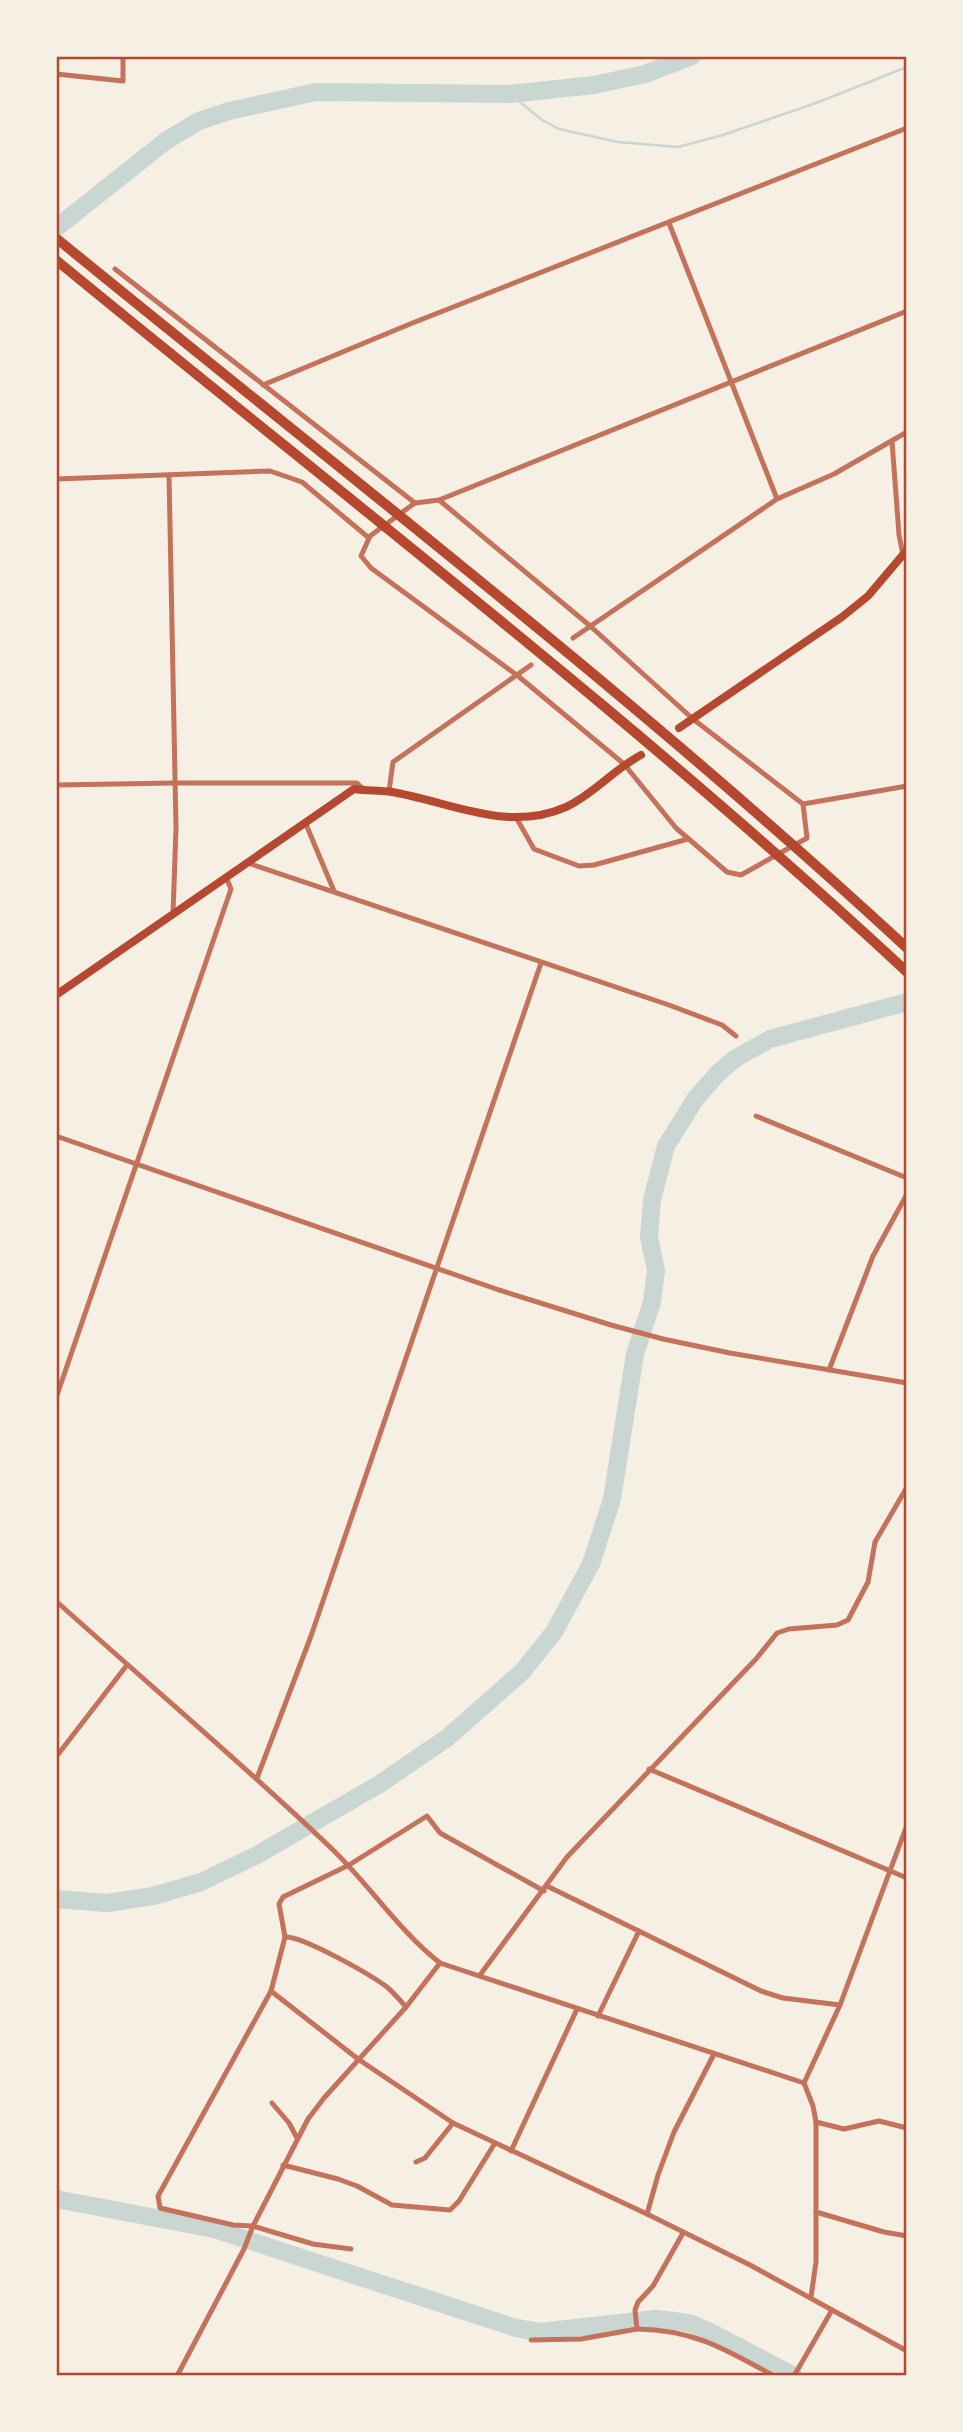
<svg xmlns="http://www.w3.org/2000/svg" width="963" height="2432" viewBox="0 0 963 2432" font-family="'Zilla Slab',serif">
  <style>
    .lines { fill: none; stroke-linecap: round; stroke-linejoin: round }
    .stream { stroke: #c9d6d2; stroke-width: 2.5 }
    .river { stroke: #c9d6d2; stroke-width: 18 }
    .minor { stroke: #c5725c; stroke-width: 5 }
    .secondary { stroke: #b5482f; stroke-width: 8 }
    .motorway { stroke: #b5482f; stroke-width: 10 }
    .neatline { fill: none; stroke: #b5482f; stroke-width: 2.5 }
  </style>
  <rect width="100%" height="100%" fill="#f6efe4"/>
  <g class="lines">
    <path class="stream" d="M510,94L542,120L559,129L618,142L678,147L723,135L816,103L907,67"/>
    <g class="river">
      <path d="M56,228L167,140L199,121L229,111L316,92L510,94L594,85L645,74L692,56"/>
      <path d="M56,1899L107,1903L153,1896L201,1882L257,1855L378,1785L447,1738L522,1672L554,1632L591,1564L612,1499L635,1354L652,1302L656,1270L649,1237L652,1200L666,1146L696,1098L719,1072L736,1058L770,1039L907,1002"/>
      <path d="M56,2199L214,2229L516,2328L540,2332L655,2319L676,2321L692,2324L714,2334L794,2376"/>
    </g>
    <g class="minor">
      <path d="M56,74L123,81V56"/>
      <path d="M669,223L777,499"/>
      <path d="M115,269L415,503"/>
      <path d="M263,385L410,324L907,128"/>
      <path d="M892,441L899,535L903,555"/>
      <path d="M169,475L176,828L173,914"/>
      <path d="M56,479L270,471L302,482L369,538"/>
      <path d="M439,500L589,625L693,719L803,804L807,838L741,875L727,872L676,828L624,764L518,676L371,568L361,556L370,536L408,508L415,503L439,500L907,311"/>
      <path d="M573,638L777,499L834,474L907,432"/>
      <path d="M56,785L175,783H357L365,791"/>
      <path d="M389,791L393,762L531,665"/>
      <path d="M803,804L907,786"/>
      <path d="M517,819L534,849L579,866L594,865L688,839"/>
      <path d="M305,822L334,891"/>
      <path d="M248,863L669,1005L722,1025L736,1036"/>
      <path d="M756,1116L907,1178"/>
      <path d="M56,1136L499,1290L611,1325L663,1339L730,1353L907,1383"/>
      <path d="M907,1363V1370"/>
      <path d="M829,1370L873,1256L907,1194"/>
      <path d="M56,1398L231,889L226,877"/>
      <path d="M56,1601C147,1683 241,1762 330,1847C369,1884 398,1930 440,1963L804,2083"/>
      <path d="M56,1757L127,1665"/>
      <path d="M649,1769L907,1878"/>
      <path d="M257,1778L311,1636L541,963"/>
      <path d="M547,1886L761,1991L783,1998L840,2005"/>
      <path d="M285,1937C303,1936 371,1975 387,1987C394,1993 400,2000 406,2007"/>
      <path d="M480,1975L567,1857L756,1659L777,1633L789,1629L837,1625L848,1620L868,1582L875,1542L907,1487"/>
      <path d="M271,1991L358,2059L453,2123L647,2214L750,2265L907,2351"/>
      <path d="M598,2016L639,1931"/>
      <path d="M272,2103L289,2123L297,2138"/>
      <path d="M816,2122L844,2129L879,2121L907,2128"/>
      <path d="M511,2151L577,2009"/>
      <path d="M416,2162L425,2158L453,2123"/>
      <path d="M283,2165L338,2179L357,2186L392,2205L450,2210L459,2201L495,2143"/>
      <path d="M816,2212L884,2232L907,2236"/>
      <path d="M647,2214L658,2175L674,2132L714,2054"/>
      <path d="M351,2249L313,2244L253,2226L233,2225L160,2208L158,2196L271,1991L285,1937L279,1904L283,1897L349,1865L427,1816L440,1833L544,1891"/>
      <path d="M811,2297L816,2262V2122L813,2106L804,2083L840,2005L907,1825"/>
      <path d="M637,2329C695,2330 725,2349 774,2376"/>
      <path d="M531,2340L581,2339L637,2329L635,2310L638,2302L653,2286L683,2233"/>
      <path d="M177,2376L244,2249L253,2226L308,2119L324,2098L406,2007L440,1963"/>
      <path d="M794,2376L832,2310"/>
    </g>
    <g class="secondary">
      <path d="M679,728L842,617L868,596L907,550"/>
      <path d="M56,995L354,789C367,791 379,790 392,792C451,802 507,833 566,807C594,794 614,769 641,755"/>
    </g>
    <g class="motorway">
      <path d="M56,238C342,472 636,697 907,948"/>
      <path d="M56,260C342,495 636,720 907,972"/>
    </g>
  </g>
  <rect width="963" height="2432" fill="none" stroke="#f6efe4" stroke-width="116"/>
  <rect x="58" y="58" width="847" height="2316" class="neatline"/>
</svg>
